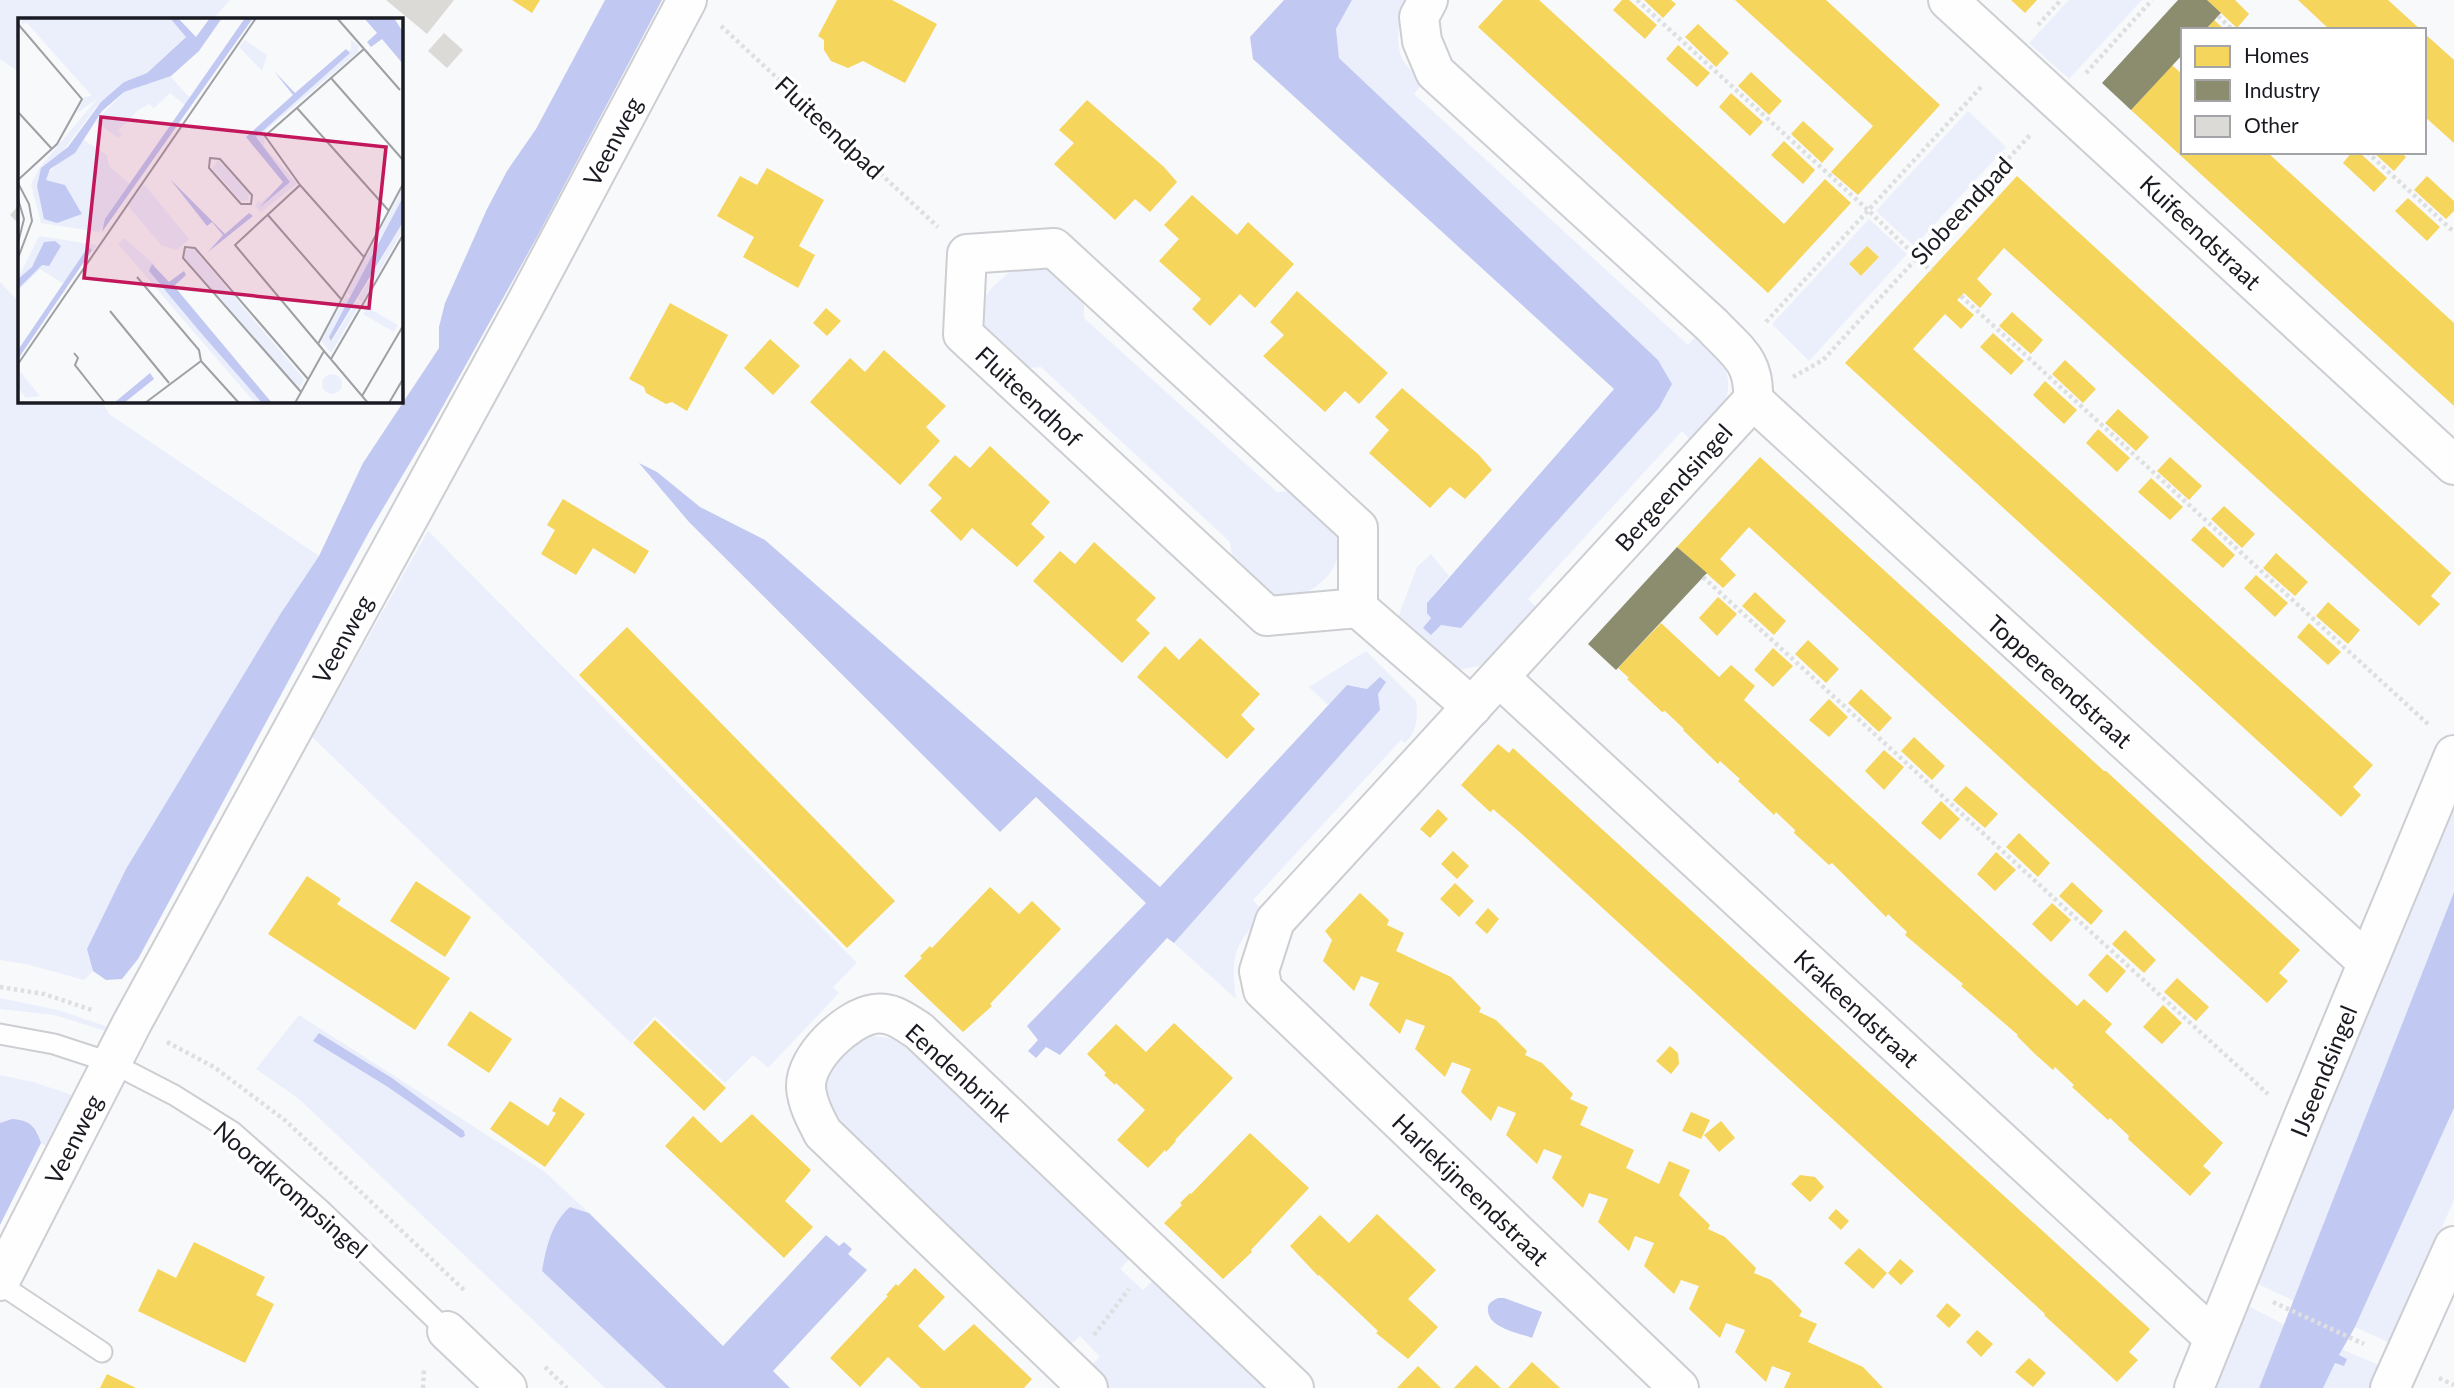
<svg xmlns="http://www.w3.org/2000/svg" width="2454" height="1388" viewBox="0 0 2454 1388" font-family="Lato,sans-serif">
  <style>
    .green { fill: #ebeffc; fill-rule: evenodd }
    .water { fill: #c1c9f2 }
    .homes { fill: #f6d55c }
    .industry { fill: #8c8c6e }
    .building { fill: #dbdad7 }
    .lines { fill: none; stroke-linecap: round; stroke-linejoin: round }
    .lane-casing { stroke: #ccced2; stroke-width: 23 }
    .street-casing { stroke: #ccced2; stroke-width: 42 }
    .path { stroke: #dedfe0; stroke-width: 4.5; stroke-dasharray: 3.5 3.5; stroke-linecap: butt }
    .lane { stroke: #fefefe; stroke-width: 19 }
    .street { stroke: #fefefe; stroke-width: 38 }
    .labels { text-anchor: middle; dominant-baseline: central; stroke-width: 7; stroke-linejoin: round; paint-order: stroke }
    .street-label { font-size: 24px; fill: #1a1b22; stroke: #fff }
    .inset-road { fill: none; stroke: #9fa0a4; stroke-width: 2 }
    .view { fill: #c2185b; fill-opacity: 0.15; stroke: #c2185b; stroke-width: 3.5 }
    .inset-edge { fill: none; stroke: #1a1b22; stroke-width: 3.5 }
  </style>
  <rect width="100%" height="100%" fill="#f8f9fb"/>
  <g class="green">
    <path d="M0,0H230L213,19H19V72L0,59Z"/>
    <path d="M1352,0H1411C1399,14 1395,38 1401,56C1405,66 1416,75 1423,83L1414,94L1688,345L1698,334C1706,343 1719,354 1724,365C1738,400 1714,420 1693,443L1682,431L1528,599L1540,611L1484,665L1458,670L1396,623L1417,567L1431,554L1449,576L1427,603L1431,618L1424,628L1441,625L1461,628L1659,408L1672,384L1658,360L1339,58L1336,29Z"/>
    <path d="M2069,0H2142L2069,79L2029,43Z"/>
    <path d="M1968,111L2006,147L1914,246L1876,211Z"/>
    <path d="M1869,219L1907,254L1809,361L1772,324ZM1867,246L1879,257L1861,276L1849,265Z"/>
    <path d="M1016,266H1050L1084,297V318L1277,492L1295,491C1307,502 1324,514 1334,528C1357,562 1304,611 1269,595C1262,592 1258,586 1252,581C1234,564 1233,567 1230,542L1041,367L1019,369C1000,348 964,320 991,289C998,281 1008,274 1016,266Z"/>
    <path d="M0,282L19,302V401H102L109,414L319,556L281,613L87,949L93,971L84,980L26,964L0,960Z"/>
    <path d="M428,531L857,963L833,987L839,993L768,1068L753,1055L725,1083L655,1016L631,1043L312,737Z"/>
    <path d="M1366,651L1416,701C1418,717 1417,732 1405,743L1401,740L1253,900L1264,913C1235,945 1230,954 1236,999L1174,943L1380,710L1367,689L1347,685L1328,705L1309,687Z"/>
    <path d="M2454,792V892L2294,1301L2256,1283Z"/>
    <path d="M0,998L58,1010L111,1028L109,1032L54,1015L0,1009Z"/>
    <path d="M299,1015L545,1172L589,1213L570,1207C551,1222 546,1248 542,1271L666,1388H605L299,1099L256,1069ZM319,1033L392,1078L464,1131L313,1041Z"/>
    <path d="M872,1036L903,1039L1135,1253L1120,1269L1143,1290L1157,1276L1275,1388H1107L1087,1369L1100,1357L1080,1336L1065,1349L831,1122C829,1111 824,1099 824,1088C824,1062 850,1045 872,1036Z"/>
    <path d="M0,1075L33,1082L78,1097L50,1148L41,1143L37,1130L0,1123Z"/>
    <path d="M2454,1108V1200L2390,1343L2355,1327Z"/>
    <path d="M2246,1305L2285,1325L2259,1388H2213Z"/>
    <path d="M2341,1349L2379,1365L2369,1388H2323L2335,1362L2347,1359L2339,1355Z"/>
  </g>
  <g class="water">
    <path d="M605,0H662L537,237L433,424L369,532L138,959L122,979L106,980L93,971L87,949L126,869L281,613L319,556L363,463L439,348V327L445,303L487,209L507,171L536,129Z"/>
    <path d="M1284,0H1352L1336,29L1339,58L1658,360L1672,384L1659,408L1461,628L1441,625L1431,635L1423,628L1431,618L1427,613V603L1614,389L1253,59L1250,37Z"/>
    <path d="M639,463L657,472L700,507L765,540L1160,887L1347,685L1367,689L1380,677L1386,682L1378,694L1380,710L1174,943L1167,938L1060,1055L1046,1047L1036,1058L1028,1051L1038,1040L1027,1026L1146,903L1036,797L1000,832L689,522Z"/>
    <path d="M2454,892V1108L2355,1327L2339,1355L2347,1359L2344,1366L2335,1363L2323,1388H2259Z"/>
    <path d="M319,1033L392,1078L464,1131L465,1136L461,1138L388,1087L313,1041Z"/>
    <path d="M12,1119C30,1120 36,1127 41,1143L0,1225V1123Z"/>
    <path d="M570,1207L589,1213L723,1346L826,1235L839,1246L844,1242L852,1249L848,1254L867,1270L773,1371L790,1388H666L542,1271C546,1248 551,1223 570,1207Z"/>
    <path d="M1498,1298H1504L1542,1312L1532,1338C1519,1333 1489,1328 1488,1311C1487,1303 1492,1301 1498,1298Z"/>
  </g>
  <g class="homes">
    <path d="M512,0H540L532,13Z"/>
    <path d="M837,0H892L937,24L905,83L863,61L848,68L831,61L824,50V40L818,36Z"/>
    <path d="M1503,0H1539L1784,224L1825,179L1851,203L1768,293L1478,27Z"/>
    <path d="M1622,0H1629L1657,25L1645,39L1613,10Z"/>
    <path d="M1644,0H1671L1676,4L1663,18Z"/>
    <path d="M1735,0H1826L1940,105L1858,195L1831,172L1873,126Z"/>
    <path d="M2011,0H2037L2025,13Z"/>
    <path d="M2207,0H2235L2249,14L2237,28Z"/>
    <path d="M2298,0H2388L2421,30H2330Z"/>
    <path d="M2214,20L2225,30H2205Z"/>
    <path d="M1698,24L1729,53L1716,67L1685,37Z"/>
    <path d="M2424,33L2454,60V143L2424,116Z"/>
    <path d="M1678,45L1710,73L1697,87L1666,59Z"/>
    <path d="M2172,65L2183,75V152H2267L2454,323V406L2131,110Z"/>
    <path d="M1751,72L1782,101L1769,115L1738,86Z"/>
    <path d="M1731,93L1763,122L1750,136L1719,107Z"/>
    <path d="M1087,100L1164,167L1177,182L1150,212L1135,199L1115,220L1054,164L1074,143L1059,130Z"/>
    <path d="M1803,121L1834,149L1822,163L1791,134Z"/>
    <path d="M1784,141L1815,170L1803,184L1771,155Z"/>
    <path d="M2352,152H2359L2387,178L2374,192L2343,163Z"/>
    <path d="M2373,152H2401L2406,157L2394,171Z"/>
    <path d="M767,168L824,200L799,246L815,255L798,288L743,257L754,237L717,216L740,176L757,185Z"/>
    <path d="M2017,176L2451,573L2431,596L2440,604L2419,626L2004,248L1977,279L1992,294L1980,308L1964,293L1957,300L1974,315L1961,329L1945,314L1913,349L2373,765L2353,787L2361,795L2341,817L1845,363Z"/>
    <path d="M2427,176L2454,201V211L2446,219L2414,190Z"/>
    <path d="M1192,195L1237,235L1248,222L1294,264L1255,308L1240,294L1210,326L1192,309L1201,299L1159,261L1179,239L1164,225Z"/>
    <path d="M2408,198L2440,227L2427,241L2395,211Z"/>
    <path d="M1867,246L1879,257L1861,276L1849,264Z"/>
    <path d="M1297,291L1388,373L1359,404L1345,391L1325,412L1263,356L1284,335L1270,322Z"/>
    <path d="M670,303L728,335L687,411L672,402L666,404L646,393L644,387L629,379Z"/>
    <path d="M826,308L841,321L827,336L813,323Z"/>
    <path d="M2012,312L2043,340L2031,354L1999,326Z"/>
    <path d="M1993,333L2024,361L2011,375L1980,347Z"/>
    <path d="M770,339L800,366L773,395L744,368Z"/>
    <path d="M884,350L946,406L926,427L940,441L900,485L810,402L850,358L865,372Z"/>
    <path d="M2065,360L2096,389L2083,403L2052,374Z"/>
    <path d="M2045,381L2077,410L2064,424L2033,395Z"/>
    <path d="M1402,388L1479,455L1492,470L1465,499L1450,487L1430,508L1369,453L1389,430L1375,417Z"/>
    <path d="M2118,409L2149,437L2136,451L2105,423Z"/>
    <path d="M2098,429L2130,458L2117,472L2086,443Z"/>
    <path d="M990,446L1050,502L1031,524L1045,537L1017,567L972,528L961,541L930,511L942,498L928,485L955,455L970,468Z"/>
    <path d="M1760,457L2104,771H2106L2300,950L2279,973L2288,981L2267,1003L1749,527L1720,559L1736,575L1723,588L1677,547Z"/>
    <path d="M2170,457L2202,486L2189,500L2157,471Z"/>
    <path d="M2151,478L2183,507L2170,520L2138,492Z"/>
    <path d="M563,499L649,551L635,574L593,548L576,575L541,554L555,530L547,525Z"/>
    <path d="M2224,506L2255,534L2242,548L2211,519Z"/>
    <path d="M2204,526L2235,555L2223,568L2191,540Z"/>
    <path d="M1094,542L1156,598L1136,620L1150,633L1122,663L1033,581L1060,551L1075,564Z"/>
    <path d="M2276,553L2308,582L2295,596L2263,568Z"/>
    <path d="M2256,575L2288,603L2275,617L2244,588Z"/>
    <path d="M1755,592L1786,621L1774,635L1742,606Z"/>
    <path d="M1718,597L1737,614L1717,636L1699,618Z"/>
    <path d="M2328,602L2360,630L2348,644L2316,616Z"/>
    <path d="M1661,623L1719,677L1731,665L1755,686L1744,700L2077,1006L2084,999L2112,1024L2105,1032L2223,1143L2203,1166L2211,1173L2190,1196L2128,1139L2129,1136L2110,1118L2108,1120L2072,1087L2074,1085L2055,1067L2053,1070L2035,1054L2017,1036L2018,1035L1961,986L1963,984L1905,935L1907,932L1888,914L1886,917L1832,863L1829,865L1794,833L1795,830L1776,812L1774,815L1738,781L1740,779L1720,761L1718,764L1683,730L1684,729L1665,711L1662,712L1627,679L1629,678L1618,668Z"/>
    <path d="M2309,623L2341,652L2328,665L2297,637Z"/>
    <path d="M627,627L895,901L847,948L579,675Z"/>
    <path d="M1200,638L1260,694L1241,715L1255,729L1227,759L1137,677L1165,646L1179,660Z"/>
    <path d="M1808,640L1839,669L1826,683L1795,654Z"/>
    <path d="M1773,648L1793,666L1773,687L1754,670Z"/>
    <path d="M1861,689L1892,718L1879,732L1848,703Z"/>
    <path d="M1829,699L1848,717L1829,737L1809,720Z"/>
    <path d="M1914,737L1945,766L1932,780L1901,751Z"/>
    <path d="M1498,744L1509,753L1513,748L2150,1329L2129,1352L2138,1360L2117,1382L2044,1315L2045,1314L1523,835L1493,809L1491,812L1489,811L1461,785Z"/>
    <path d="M1884,750L1904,767L1884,790L1865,771Z"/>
    <path d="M1966,786L1998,814L1985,828L1953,800Z"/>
    <path d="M1941,801L1960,819L1940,840L1921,823Z"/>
    <path d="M1438,809L1448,819L1430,838L1420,829Z"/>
    <path d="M2019,833L2050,863L2038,877L2006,847Z"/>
    <path d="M1453,851L1469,866L1457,879L1441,864Z"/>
    <path d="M1996,852L2016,870L1995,891L1977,874Z"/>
    <path d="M307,876L341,899L337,904L450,978L415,1030L268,934Z"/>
    <path d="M416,881L471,917L445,957L390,921Z"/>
    <path d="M2072,882L2103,911L2091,925L2059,896Z"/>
    <path d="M1455,883L1474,901L1459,917L1440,899Z"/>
    <path d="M990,887L1019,914L1032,901L1061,929L990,1004L992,1006L963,1032L904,976L922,958L920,956L930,946L932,948Z"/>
    <path d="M1360,893L1389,920L1387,925L1404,933L1396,951L1451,977L1481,1008L1479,1012L1496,1020L1527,1051L1525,1055L1542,1063L1573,1094L1570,1099L1588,1107L1580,1125L1634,1150L1626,1168L1659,1184L1669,1161L1690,1170L1679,1195L1710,1225L1708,1229L1725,1237L1756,1268L1754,1273L1771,1280L1802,1311L1799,1316L1817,1324L1808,1342L1863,1367L1883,1388H1784L1791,1373L1772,1366L1766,1382L1735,1352L1745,1330L1726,1323L1720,1338L1689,1309L1699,1286L1681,1280L1674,1294L1644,1266L1654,1243L1635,1236L1629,1251L1598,1222L1608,1199L1589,1193L1583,1208L1552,1178L1562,1156L1544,1149L1537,1164L1506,1135L1516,1113L1498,1106L1491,1121L1461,1092L1471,1069L1452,1062L1445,1077L1415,1049L1425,1026L1406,1019L1400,1034L1369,1005L1379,983L1361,976L1354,991L1323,961L1332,940L1325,931Z"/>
    <path d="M2052,903L2071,920L2051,942L2032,924Z"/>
    <path d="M1488,908L1499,919L1487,934L1475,923Z"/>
    <path d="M2125,930L2156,960L2144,973L2112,944Z"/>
    <path d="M2107,954L2126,971L2107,993L2088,975Z"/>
    <path d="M2177,978L2209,1007L2196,1021L2164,992Z"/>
    <path d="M2163,1005L2182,1023L2162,1044L2143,1027Z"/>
    <path d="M470,1011L512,1039L489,1073L447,1045Z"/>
    <path d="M655,1020L726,1088L704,1111L633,1043Z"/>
    <path d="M1174,1023L1233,1078L1175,1140L1176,1141L1166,1152L1165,1150L1148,1168L1117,1140L1145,1110L1116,1083L1115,1085L1104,1075L1106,1073L1087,1054L1116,1024L1146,1052Z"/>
    <path d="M1670,1046L1678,1053L1679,1064L1671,1074L1656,1061Z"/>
    <path d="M560,1097L585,1114L545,1167L490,1129L510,1101L548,1126L556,1113L552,1111Z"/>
    <path d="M1691,1112L1710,1120L1701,1139L1682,1131Z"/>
    <path d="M752,1114L811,1170L785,1201L813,1227L784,1258L665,1146L693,1116L721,1143Z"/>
    <path d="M1721,1121L1735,1138L1719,1152L1704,1135Z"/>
    <path d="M1250,1133L1309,1188L1251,1250L1252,1252L1223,1279L1164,1223L1182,1205L1180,1203L1190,1193L1191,1194Z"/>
    <path d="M1800,1175L1815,1177L1824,1187L1810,1202L1791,1184Z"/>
    <path d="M1836,1209L1849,1221L1841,1230L1828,1218Z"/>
    <path d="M1377,1214L1436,1270L1408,1299L1438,1327L1408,1359L1376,1333L1378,1331L1319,1275L1318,1276L1290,1246L1320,1215L1349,1243Z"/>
    <path d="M194,1242L265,1277L256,1295L274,1304L245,1363L138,1311L158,1269L176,1278Z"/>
    <path d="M1859,1248L1887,1273L1873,1289L1844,1263Z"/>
    <path d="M1900,1259L1914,1271L1901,1285L1888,1273Z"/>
    <path d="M915,1268L945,1297L918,1326L944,1351L974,1324L1032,1379L1024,1388H921L888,1357L860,1387L830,1358L888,1296L886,1295L896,1284L898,1286Z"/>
    <path d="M1947,1303L1961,1315L1949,1328L1936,1316Z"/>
    <path d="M1977,1330L1993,1344L1981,1357L1966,1342Z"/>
    <path d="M2029,1358L2046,1373L2033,1387L2015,1372Z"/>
    <path d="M1532,1362L1560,1388H1508Z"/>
    <path d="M1476,1365L1501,1388H1454Z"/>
    <path d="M1418,1366L1441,1388H1397Z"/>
    <path d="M107,1374L136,1388H100Z"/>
  </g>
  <g class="industry">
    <path d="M2178,0H2207L2221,13L2205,30H2183V54L2131,110L2102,83Z"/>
    <path d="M1677,547L1707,573L1616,670L1588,644Z"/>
  </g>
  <g class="building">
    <path d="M386,0H454L427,34Z"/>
    <path d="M444,33L463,50L447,68L428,51Z"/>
    <path d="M19,205V224L10,215Z"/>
  </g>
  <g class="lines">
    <defs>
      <g id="lane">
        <path d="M0,1034L54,1044L112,1063L174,1095L233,1132L320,1209L447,1331"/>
        <path d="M0,1284L102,1352"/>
      </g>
      <g id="street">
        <path d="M1428,0L1419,17L1422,41L1435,72L1712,325C1737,352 1755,360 1753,400L1275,921L1259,971L1263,990L1679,1388"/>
        <path d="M1948,0L2454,465"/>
        <path d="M1054,248L1358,528V608L1267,616L963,334L967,254Z"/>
        <path d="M1753,400L2367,962"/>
        <path d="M1358,608L1472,707"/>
        <path d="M1500,678L2214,1338"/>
        <path d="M0,1281L132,1023L525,305L687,0"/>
        <path d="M447,1331L507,1388"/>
        <path d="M1088,1388L823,1133C815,1118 807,1103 806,1087C805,1058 847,1018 874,1014C892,1011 905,1022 919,1031L1294,1388"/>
        <path d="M2194,1388L2303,1118L2454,755"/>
        <path d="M2390,1388L2454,1246"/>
      </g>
    </defs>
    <use href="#lane" class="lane-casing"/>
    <use href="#street" class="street-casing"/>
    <g class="path">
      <path d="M1637,0L1868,210L1931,271"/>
      <path d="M2218,16L2233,30"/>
      <path d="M2038,25L2061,0"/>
      <path d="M721,26L938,227"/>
      <path d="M2086,73L2152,0"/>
      <path d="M2367,152L2454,232"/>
      <path d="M1961,296L2428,724"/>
      <path d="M1766,322L1982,86"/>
      <path d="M1793,377L1823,360L2031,134"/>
      <path d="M1703,577L2268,1094"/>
      <path d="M0,987L44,994L92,1010"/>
      <path d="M167,1042L214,1067L286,1121L465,1291"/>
      <path d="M2273,1302L2364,1344"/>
      <path d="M1094,1335L1129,1289"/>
      <path d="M545,1367L567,1388"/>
      <path d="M2439,1378L2454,1385"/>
      <path d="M423,1388L424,1368"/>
    </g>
    <use href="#lane" class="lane"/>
    <use href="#street" class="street"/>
  </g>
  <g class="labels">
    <g class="street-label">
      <text transform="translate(830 127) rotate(43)">Fluiteendpad</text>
      <text transform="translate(612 141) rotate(-62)">Veenweg</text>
      <text transform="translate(1961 210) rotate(-47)">Slobeendpad</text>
      <text transform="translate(2201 232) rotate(43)">Kuifeendstraat</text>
      <text transform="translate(1029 396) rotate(43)">Fluiteendhof</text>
      <text transform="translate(1673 487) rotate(-48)">Bergeendsingel</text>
      <text transform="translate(342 639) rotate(-61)">Veenweg</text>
      <text transform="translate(2060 681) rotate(42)">Toppereendstraat</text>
      <text transform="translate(1857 1008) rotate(43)">Krakeendstraat</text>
      <text transform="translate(2323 1071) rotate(-68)">IJseendsingel</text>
      <text transform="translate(959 1072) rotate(42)">Eendenbrink</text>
      <text transform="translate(73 1139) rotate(-63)">Veenweg</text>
      <text transform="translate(291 1189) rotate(41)">Noordkrompsingel</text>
      <text transform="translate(1471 1189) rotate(44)">Harlekijneendstraat</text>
    </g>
  </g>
  <g transform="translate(18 18)">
    <rect width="385" height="385" fill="#f8f9fb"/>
    <path d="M3,0H152L168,18L129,55L106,64L77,90L19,168L27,201L64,196L47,167L28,162L29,156L66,122L89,137L91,148L113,167L81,214L23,205L13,166L22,149L79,81L59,95L66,79L74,78L8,4L4,7ZM227,22L249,37L244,53L221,29ZM333,22L341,28L340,34L248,112L246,128L279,166L243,194L237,188L241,182V186L271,161L238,119L333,31ZM152,58L172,80L167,87L152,75L136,90L131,86L120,92L100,113L104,116L100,120L78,103L106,74ZM200,142L231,175L230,182L223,183L194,150ZM126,166L171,221L159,232L144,228L110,188ZM385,170V179L333,278L329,275ZM385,204V212L344,284L340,281ZM21,218L79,227L75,233L70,229L46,266L22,251L0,273L36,225L26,224L14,249L0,261ZM106,220L137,247L131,253L244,385H237L100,226ZM175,230L286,361L281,371L166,239V233ZM328,278L332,280L311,319L314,323L338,284L342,286L313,335L303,323ZM349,289L380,307L376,314L345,296ZM0,351L22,378L8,380L0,369ZM304 366a10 10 0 1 1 20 0a10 10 0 1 1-20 0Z" fill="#ebeffc"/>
    <path d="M152,0H160L178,19L192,0H204L181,33L153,58L106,74L84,93L57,135L32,151L28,162L47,167L64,196L39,205L26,201L19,168L23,150L50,129L83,84L106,64L129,55L168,19ZM227,0H235L84,214L87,201ZM346,0H376L385,14V46L364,21L353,29L349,24L359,15ZM328,31L332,35L238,119L272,164L241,190L265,164L228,119L275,77L256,53L277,75ZM152,161L207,216L231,195L235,198L190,234L205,217L194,204L189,208ZM385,179V204L313,323L311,319ZM37,223L43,228L31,248L24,247L0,271V261L14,249L26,224ZM70,229L74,232L0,341V332ZM134,246L151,264L166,253L168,257L156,268L254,385H244L183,315L131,253ZM132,355L136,361L106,385H96Z" fill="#c1c9f2"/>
    <path class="inset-road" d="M319,0L382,72M0,6L64,81L39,126L0,162M313,60L385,142M279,90L371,193M0,94L34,131M192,140L202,141L234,177L233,186H223L191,150ZM0,165L11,186L14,203L0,240M282,167L346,239M0,181L6,201L0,225M249,196L323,281M119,259L181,332L183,343M92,293L151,365M300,326L385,166M306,333L217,227L282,167L247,118L346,31M56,335L60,340L57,347L87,385M313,341L385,217M183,343L221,385M0,346L238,0M283,374L165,240L167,229L177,230L290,361M344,378L385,308M127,385L183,343M277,385L306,333L350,385M371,385L385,361"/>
    <path class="view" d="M83,99L368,129L351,290L66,260Z"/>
    <rect width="385" height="385" class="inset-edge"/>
  </g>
  <rect x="2181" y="28" width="245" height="126" fill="#ffffff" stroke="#a3a4a7" stroke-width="2"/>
  <rect x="2195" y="46" width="35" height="21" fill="#f6d55c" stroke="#a3a4a7" stroke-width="2"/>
  <text x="2244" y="63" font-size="21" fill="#1a1b22">Homes</text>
  <rect x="2195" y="80" width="35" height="21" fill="#8c8c6e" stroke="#a3a4a7" stroke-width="2"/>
  <text x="2244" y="98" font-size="21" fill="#1a1b22">Industry</text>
  <rect x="2195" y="116" width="35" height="21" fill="#dbdad7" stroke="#a3a4a7" stroke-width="2"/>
  <text x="2244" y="133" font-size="21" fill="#1a1b22">Other</text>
</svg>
